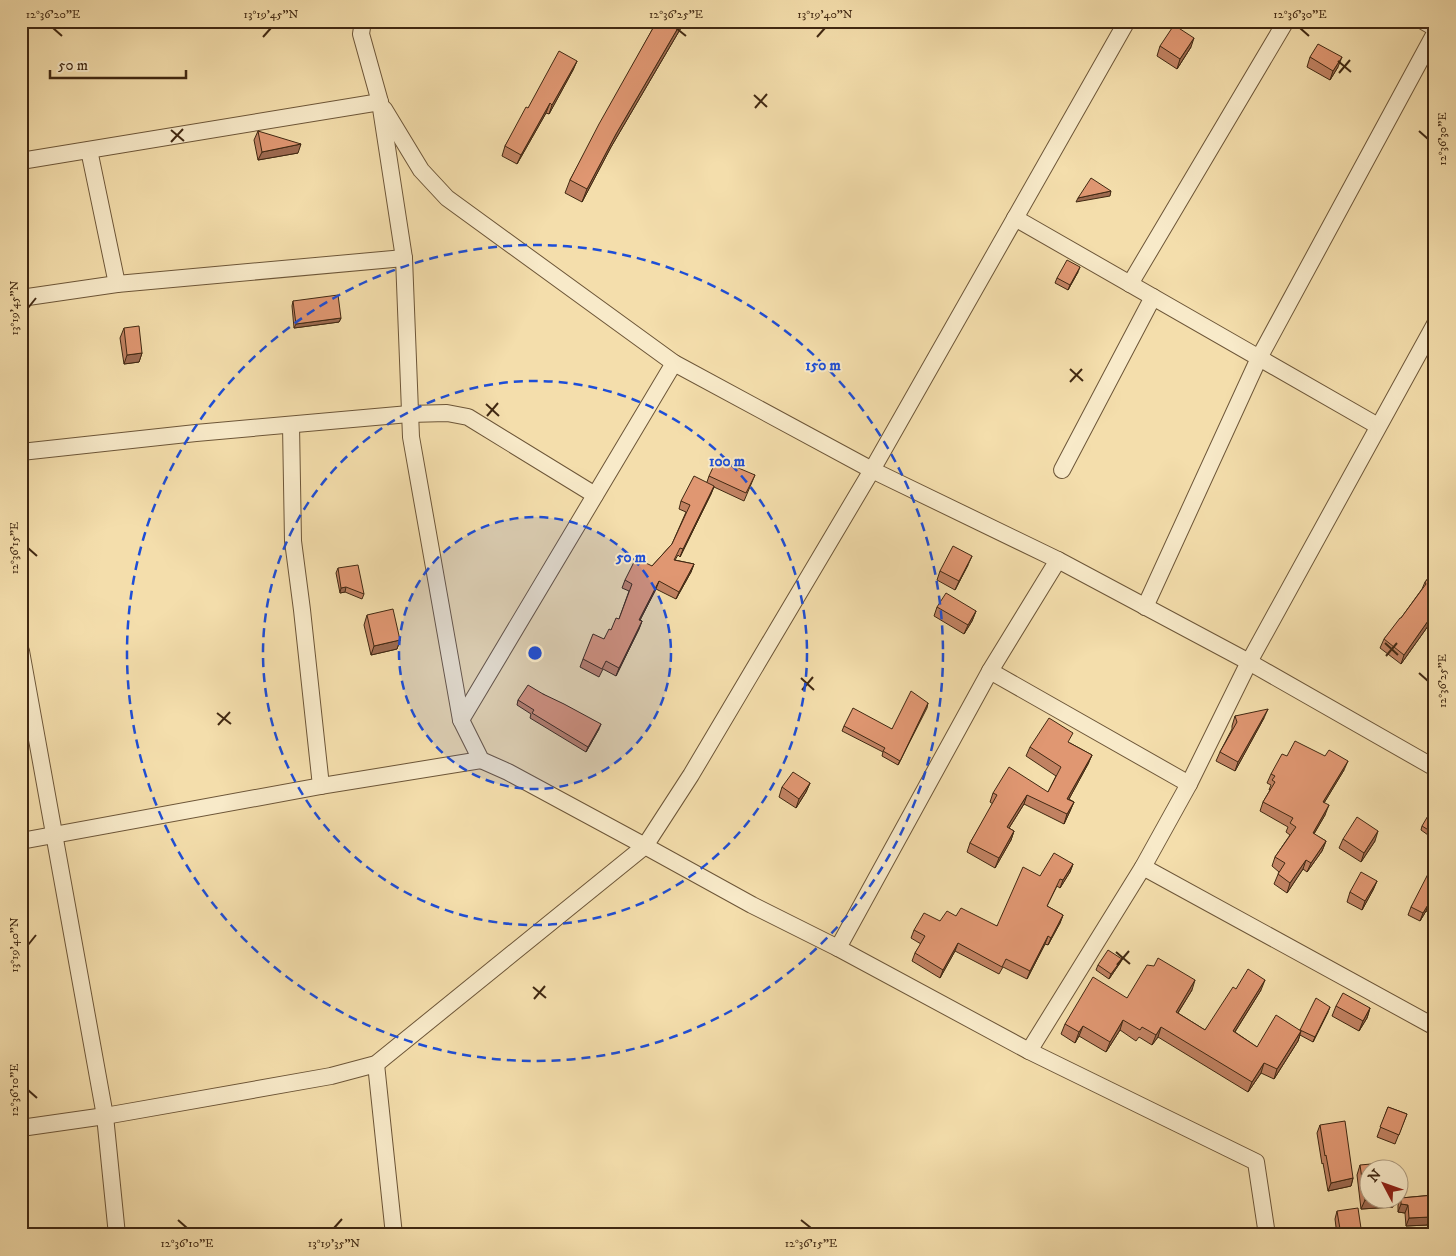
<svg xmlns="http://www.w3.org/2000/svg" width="1456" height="1256" viewBox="0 0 1456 1256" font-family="'IM FELL DW Pica',serif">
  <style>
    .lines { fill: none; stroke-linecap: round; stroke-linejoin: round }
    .minor-casing { stroke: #6d5638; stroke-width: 18 }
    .minor { stroke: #f8eac9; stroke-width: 16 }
    .wall { fill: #c18262; stroke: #402812 }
    .shaded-wall { fill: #9d6a50; stroke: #402812 }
    .building { fill: #e09772; stroke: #402812 }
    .ticks { fill: none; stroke: #402812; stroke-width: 2 }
    .ring { fill: none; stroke: #1d4ed8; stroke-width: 2.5; stroke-dasharray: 9 6 }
    .centre { fill: #1d4ed8; stroke: #f8eac9; stroke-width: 2.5 }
    .ring-label { font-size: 15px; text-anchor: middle; font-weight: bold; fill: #1d4ed8; stroke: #f8eac9; stroke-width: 4; stroke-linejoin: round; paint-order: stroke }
    .neatline { fill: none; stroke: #402812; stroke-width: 2 }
    .ticks-label { font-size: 12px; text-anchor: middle; fill: #402812 }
  </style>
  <rect width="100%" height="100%" fill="#f4deac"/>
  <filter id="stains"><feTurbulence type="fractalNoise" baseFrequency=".004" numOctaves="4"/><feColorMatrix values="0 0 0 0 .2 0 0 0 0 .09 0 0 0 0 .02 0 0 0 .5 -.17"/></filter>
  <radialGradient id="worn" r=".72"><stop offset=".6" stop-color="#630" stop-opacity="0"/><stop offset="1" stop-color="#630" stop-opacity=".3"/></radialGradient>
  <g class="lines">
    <defs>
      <g id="minor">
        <path d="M363,21L361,34L380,102L404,258L411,437L461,720L481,760L508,772L645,846L691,775L872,470L1127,21"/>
        <path d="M1423,21L1435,28"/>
        <path d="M384,109L421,170L447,198L674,363L872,470L1058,560L1249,662L1435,768"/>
        <path d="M89,150L117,284"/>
        <path d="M21,161L380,102"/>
        <path d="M1015,218L1378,426"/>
        <path d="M1130,284L1286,21"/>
        <path d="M21,298L117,284L404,258"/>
        <path d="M291,425L293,541L302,610L321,786"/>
        <path d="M21,452L196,433L409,414L447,413L468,417L595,495"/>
        <path d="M1062,470L1153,297"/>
        <path d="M1058,560L990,671L838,948L1029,1051L1256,1162L1267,1235"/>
        <path d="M1145,607L1259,358L1435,33"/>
        <path d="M21,651L105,1116L117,1235"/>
        <path d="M990,671L1189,784"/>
        <path d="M461,720L674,363"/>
        <path d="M21,841L321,786L481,760"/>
        <path d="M1143,867L1435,1027"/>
        <path d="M1029,1051L1143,867L1189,784L1249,662L1435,324"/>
        <path d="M376,1064L394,1235"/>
        <path d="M21,1128L105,1116L331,1076L376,1064L645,846L752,905L838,948"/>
      </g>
    </defs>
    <use href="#minor" class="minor-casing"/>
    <use href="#minor" class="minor"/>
  </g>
  <g class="wall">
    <path d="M657,21H685L611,147L582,202L565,193L570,180Z"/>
    <path d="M1160,46L1191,47L1177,69L1157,56Z"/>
    <path d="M1310,57L1338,67L1330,80L1307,67Z"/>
    <path d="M577,61L573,70L549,114L546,113L517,164L502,156L505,146L528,108Z"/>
    <path d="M258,131L298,153L258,160L254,140Z"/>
    <path d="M1078,272L1068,290L1055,283L1057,278Z"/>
    <path d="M293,301L341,318L339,322L294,328L292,306Z"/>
    <path d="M124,328L142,353L139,362L124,364L120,338Z"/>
    <path d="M755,475L744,501L714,487L711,494L680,557L678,555L675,560L694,564L691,572L676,599L656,589L640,620L642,621L639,629L616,676L603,669L599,677L580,667L583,659L604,639L611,630L619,619L629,591L622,588L625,580L652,566L672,544L686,512L679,509L681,501L707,482L709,476Z"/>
    <path d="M968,565L955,590L937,580L940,571Z"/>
    <path d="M338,568L364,594L362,599L345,592L340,593L336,573Z"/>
    <path d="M1435,570V613L1433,619L1401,664L1380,648L1384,639L1401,618L1422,589L1425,582Z"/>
    <path d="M937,607L976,611L972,621L964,634L934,616Z"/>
    <path d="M367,615L400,640L397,649L371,655L364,625Z"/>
    <path d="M543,694L599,729L586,752L530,718L531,714L517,705L518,700Z"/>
    <path d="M928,703L898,765L882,756L883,752L842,731L844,726L892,729Z"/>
    <path d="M1235,716L1264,718L1235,771L1216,761L1220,752L1232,729V726Z"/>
    <path d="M1070,743L1092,755L1088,764L1069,799L1074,802L1070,811L1064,824L1024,804L1009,828L1014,831L1011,840L995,868L967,852L970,843L993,804L990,802L993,793L1048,792L1056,776L1026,756L1030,747Z"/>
    <path d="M1287,756L1344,770L1324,803L1325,815L1314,834L1326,841L1322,851L1307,872L1303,869L1287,893L1274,884L1279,872L1272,866L1275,857L1290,835L1286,832L1288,827L1260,811L1263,802L1270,790H1269L1271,785L1267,783L1271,774Z"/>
    <path d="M810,783L806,792L796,808L779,797L782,787Z"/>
    <path d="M1435,817V840L1421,830L1422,826Z"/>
    <path d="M1343,839L1375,841L1361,862L1339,848Z"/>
    <path d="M1073,864L1070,872L1060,888L1057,886L1047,906L1063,915L1060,923L1048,945L1045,944L1027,979L1003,967L999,974L955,951L940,978L912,961L915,953L921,944L911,938L914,930L956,916L997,926L1040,876Z"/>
    <path d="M1435,878V916L1426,911L1420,921L1408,915L1411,907Z"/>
    <path d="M1377,881L1373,890L1362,910L1347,902L1350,892Z"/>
    <path d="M1435,951V966L1430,963Z"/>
    <path d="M1122,959L1120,963L1109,979L1096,970L1098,965Z"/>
    <path d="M1236,989L1261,990L1235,1032L1257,1047L1300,1030L1328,1012L1313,1042L1300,1035L1298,1041L1274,1079L1261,1073L1248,1092L1158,1037L1152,1045L1139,1037L1136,1041L1120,1030L1106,1052L1079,1036L1075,1043L1061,1034L1065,1024L1127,998L1192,990L1178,1013L1205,1030Z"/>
    <path d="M1336,1006L1370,1008L1367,1018L1359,1031L1332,1016Z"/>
    <path d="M1388,1107L1407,1114L1395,1144L1377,1137Z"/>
    <path d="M1320,1125L1353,1178L1351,1186L1328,1191L1323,1163L1322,1164L1317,1133Z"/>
    <path d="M1360,1165L1393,1207L1361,1209L1357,1175Z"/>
    <path d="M1434,1192H1435V1217L1430,1216L1427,1225L1406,1226L1405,1213L1398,1212V1205L1401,1198L1433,1195Z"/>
    <path d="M1337,1211L1362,1235H1337L1335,1219Z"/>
  </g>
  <g class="shaded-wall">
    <path d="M682,21H685L611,147L582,202L587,189L616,134Z"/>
    <path d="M1194,38L1191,47L1177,69L1180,59Z"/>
    <path d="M1342,57L1338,67L1330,80L1333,71Z"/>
    <path d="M577,61L573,70L549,114L552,105Z"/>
    <path d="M550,103L546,113L517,164L521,155Z"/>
    <path d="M301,144L298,153L258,160L262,152Z"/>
    <path d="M1111,191L1110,196L1076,202L1078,198Z"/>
    <path d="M1080,267L1078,272L1068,290L1070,285Z"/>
    <path d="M341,318L339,322L294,328L296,324Z"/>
    <path d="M142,353L139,362L124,364L127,355Z"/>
    <path d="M714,486L711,494L680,557L683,549Z"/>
    <path d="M972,556L968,565L955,590L959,581Z"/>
    <path d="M694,564L691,572L676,599L679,592Z"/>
    <path d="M659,581L656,589L636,628L639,620Z"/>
    <path d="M346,587L345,592L340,593L341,588Z"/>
    <path d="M976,611L972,621L964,634L968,625Z"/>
    <path d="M1435,611L1433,619L1401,664L1404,655Z"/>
    <path d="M642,621L639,629L616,676L619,668Z"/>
    <path d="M400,640L397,649L371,655L374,646Z"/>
    <path d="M928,703L927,708L898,765L900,761Z"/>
    <path d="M1268,709L1264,718L1235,771L1238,762Z"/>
    <path d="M601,724L599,729L586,752L588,747Z"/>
    <path d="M1092,755L1088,764L1064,808L1067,799Z"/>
    <path d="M1348,761L1344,770L1319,811L1323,802Z"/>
    <path d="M810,783L806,792L796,808L799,799Z"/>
    <path d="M1027,795L1024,804L1004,836L1007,827Z"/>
    <path d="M1074,802L1070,811L1064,824L1067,814Z"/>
    <path d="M1329,805L1325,815L1309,842L1313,833Z"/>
    <path d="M1014,831L1011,840L995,868L999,858Z"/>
    <path d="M1378,831L1375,841L1361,862L1364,853Z"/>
    <path d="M1326,841L1322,851L1307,872L1311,863Z"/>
    <path d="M1306,860L1303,869L1287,893L1290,883Z"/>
    <path d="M1073,864L1070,872L1060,888L1063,880Z"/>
    <path d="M1377,881L1373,890L1362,910L1365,901Z"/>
    <path d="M1429,903L1426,911L1420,921L1423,913Z"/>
    <path d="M1063,915L1060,923L1048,945L1051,938Z"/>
    <path d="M1048,936L1045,944L1027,979L1030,971Z"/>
    <path d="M958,943L955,951L940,978L943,970Z"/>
    <path d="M1122,959L1120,963L1109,979L1111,974Z"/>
    <path d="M1195,980L1192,990L1172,1022L1176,1012Z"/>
    <path d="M1265,980L1261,990L1229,1041L1233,1031Z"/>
    <path d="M1330,1007L1328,1012L1313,1042L1315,1037Z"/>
    <path d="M1370,1008L1367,1018L1359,1031L1363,1021Z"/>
    <path d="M1123,1020L1120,1030L1106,1052L1110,1042Z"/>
    <path d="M1083,1026L1079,1036L1075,1043L1079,1032Z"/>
    <path d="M1161,1027L1158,1037L1152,1045L1156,1035Z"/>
    <path d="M1301,1031L1298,1041L1274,1079L1277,1069Z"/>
    <path d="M1264,1063L1261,1073L1248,1092L1252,1082Z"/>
    <path d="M1353,1178L1351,1186L1328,1191L1331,1183Z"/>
    <path d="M1384,1198H1396L1393,1207L1361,1209L1365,1200Z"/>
    <path d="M1401,1204L1408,1205L1405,1213L1398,1212Z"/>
    <path d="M1429,1208L1435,1209V1217L1426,1216Z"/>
    <path d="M1430,1217L1427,1225L1406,1226L1409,1218Z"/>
  </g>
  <g class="building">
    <path d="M657,21H682L616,134L587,189L570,180L599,124Z"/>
    <path d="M1174,25L1194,38L1180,59L1160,46Z"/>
    <path d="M1318,44L1342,57L1333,71L1310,57Z"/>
    <path d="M559,51L577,61L552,105L550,103L521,155L505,146L526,107L528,108Z"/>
    <path d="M258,131L301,144L262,152Z"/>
    <path d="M1091,178L1111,191L1078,198Z"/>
    <path d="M1067,260L1080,267L1070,285L1057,278Z"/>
    <path d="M338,295L341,318L296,324L293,301Z"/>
    <path d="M139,326L142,353L127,355L124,328Z"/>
    <path d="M717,459L755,475L746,493L709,476Z"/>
    <path d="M694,476L714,486L683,549L680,548L674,560L694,564L679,592L659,581L639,620L642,621L619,668L606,661L602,669L583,659L593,634L604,639L609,629L611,630L616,618L619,619L632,584L625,580L636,558L652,566L672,544L690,505L681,501Z"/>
    <path d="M953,546L972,556L959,581L940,571Z"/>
    <path d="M358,565L364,594L346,587L341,588L338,568Z"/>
    <path d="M1435,570V603L1432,606L1435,608V611L1404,655L1384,639L1400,618H1401L1426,584L1425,582Z"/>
    <path d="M946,593L976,611L968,625L937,607Z"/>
    <path d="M393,609L400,640L374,646L367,615Z"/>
    <path d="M528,685L543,694L564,704L601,724L588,747L532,713L534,710L518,700Z"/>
    <path d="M911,691L928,703L900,761L883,751L885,748L844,726L853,708L892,729Z"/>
    <path d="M1268,709L1238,762L1220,752L1237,722L1235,716Z"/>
    <path d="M1049,718L1073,733L1068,742L1092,755L1067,799L1074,802L1067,814L1027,795L1007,827L1014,831L999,858L970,843L997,795L993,793L1009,767L1048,792L1061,767L1030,747Z"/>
    <path d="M1295,741L1325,756L1329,750L1348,761L1323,802L1329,805L1313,833L1326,841L1311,863L1306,860L1290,883L1278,874L1285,863L1275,857L1296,827L1290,823L1293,818L1263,802L1275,782L1272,780L1275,776L1271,774L1282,754L1287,756Z"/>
    <path d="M793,772L810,783L799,799L782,787Z"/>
    <path d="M1429,814L1435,817V834L1422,826Z"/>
    <path d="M1357,817L1378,831L1364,853L1343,839Z"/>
    <path d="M1054,853L1073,864L1063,880L1060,879L1047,906L1063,915L1051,938L1048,936L1030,971L1006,959L1002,967L958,943L943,970L915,953L925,936L914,930L924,913L940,921L947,911L956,916L961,908L997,926L1023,867L1040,876Z"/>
    <path d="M1361,872L1377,881L1365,901L1350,892Z"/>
    <path d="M1428,874L1435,878V906L1429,903L1423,913L1411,907Z"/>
    <path d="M1108,950L1122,959L1111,974L1098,965Z"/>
    <path d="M1158,958L1195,980L1176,1012L1205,1030L1233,987L1236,989L1248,969L1265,980L1233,1031L1257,1047L1276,1015L1301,1031L1277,1069L1264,1063L1252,1082L1161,1027L1156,1035L1142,1027L1140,1030L1123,1020L1110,1042L1083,1026L1079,1032L1065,1024L1093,977L1127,998L1147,965L1154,966Z"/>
    <path d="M1343,993L1370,1008L1363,1021L1336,1006Z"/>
    <path d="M1316,998L1330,1007L1315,1037L1300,1030Z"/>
    <path d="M1388,1107L1407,1114L1399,1135L1380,1127Z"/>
    <path d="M1345,1121L1353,1178L1331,1183L1326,1155L1325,1156L1320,1125Z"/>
    <path d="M1393,1162V1168H1368V1198H1384L1365,1200L1360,1165Z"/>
    <path d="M1434,1192H1435V1209L1429,1208L1430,1217L1409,1218L1408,1205L1401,1204V1198L1434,1195Z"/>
    <path d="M1358,1208L1362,1235H1341L1337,1211Z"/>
  </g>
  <path class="ticks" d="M53,28L62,36M676,28L686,36M1300,28L1309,36M263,37L271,28M817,37L825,28M1338,61L1351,72M1339,73L1350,60M754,95L767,107M755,108L767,94M171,130L184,141M1419,131L1428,139M171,142L183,129M28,308L36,298M1070,369L1083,381M1070,382L1082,369M486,404L499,416M487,416L498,403M28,548L37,556M1385,643L1398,655M1386,656L1397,643M1419,673L1428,681M801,678L814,690M802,690L813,677M217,713L231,724M218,725L230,712M28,945L36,935M1116,952L1130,964M1117,965L1129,951M533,987L546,998M534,999L545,986M28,1090L37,1098M178,1220L187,1228M801,1220L811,1228M334,1228L342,1219"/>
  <circle cx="535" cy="653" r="136" fill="#1d4ed8" fill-opacity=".12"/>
  <g class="ring">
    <circle cx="535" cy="653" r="136"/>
    <circle cx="535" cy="653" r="272"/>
    <circle cx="535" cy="653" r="408"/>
  </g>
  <circle cx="535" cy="653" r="8" class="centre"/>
  <g class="ring-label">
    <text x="823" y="370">150 m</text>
    <text x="727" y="466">100 m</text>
    <text x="631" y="562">50 m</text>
  </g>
  <rect width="1456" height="1256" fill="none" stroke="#f4deac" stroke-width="55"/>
  <g transform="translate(1384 1184) rotate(311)"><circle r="24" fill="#f8eac9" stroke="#ae9c80"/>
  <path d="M0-4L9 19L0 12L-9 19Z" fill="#8f2418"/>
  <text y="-8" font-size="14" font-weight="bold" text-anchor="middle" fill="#402812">N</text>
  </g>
  <path d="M50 70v8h136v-8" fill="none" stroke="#402812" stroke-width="2.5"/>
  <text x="58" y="70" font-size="15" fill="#402812" stroke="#f8eac9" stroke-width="4" paint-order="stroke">50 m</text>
  <rect x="28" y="28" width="1400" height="1200" class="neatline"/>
  <g class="ticks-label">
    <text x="53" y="18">12°36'20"E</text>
    <text x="271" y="18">13°19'45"N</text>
    <text x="676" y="18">12°36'25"E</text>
    <text x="825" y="18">13°19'40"N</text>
    <text x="1300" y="18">12°36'30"E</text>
    <text transform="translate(1442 139) rotate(-90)" y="4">12°36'30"E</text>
    <text transform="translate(14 308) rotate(-90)" y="4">13°19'45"N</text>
    <text transform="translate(14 548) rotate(-90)" y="4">12°36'15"E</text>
    <text transform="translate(1442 681) rotate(-90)" y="4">12°36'25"E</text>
    <text transform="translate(14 945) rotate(-90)" y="4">13°19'40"N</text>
    <text transform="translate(14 1090) rotate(-90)" y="4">12°36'10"E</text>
    <text x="187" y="1247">12°36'10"E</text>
    <text x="334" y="1247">13°19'35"N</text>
    <text x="811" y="1247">12°36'15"E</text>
  </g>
  <rect width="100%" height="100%" filter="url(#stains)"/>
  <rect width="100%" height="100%" fill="url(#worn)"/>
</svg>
